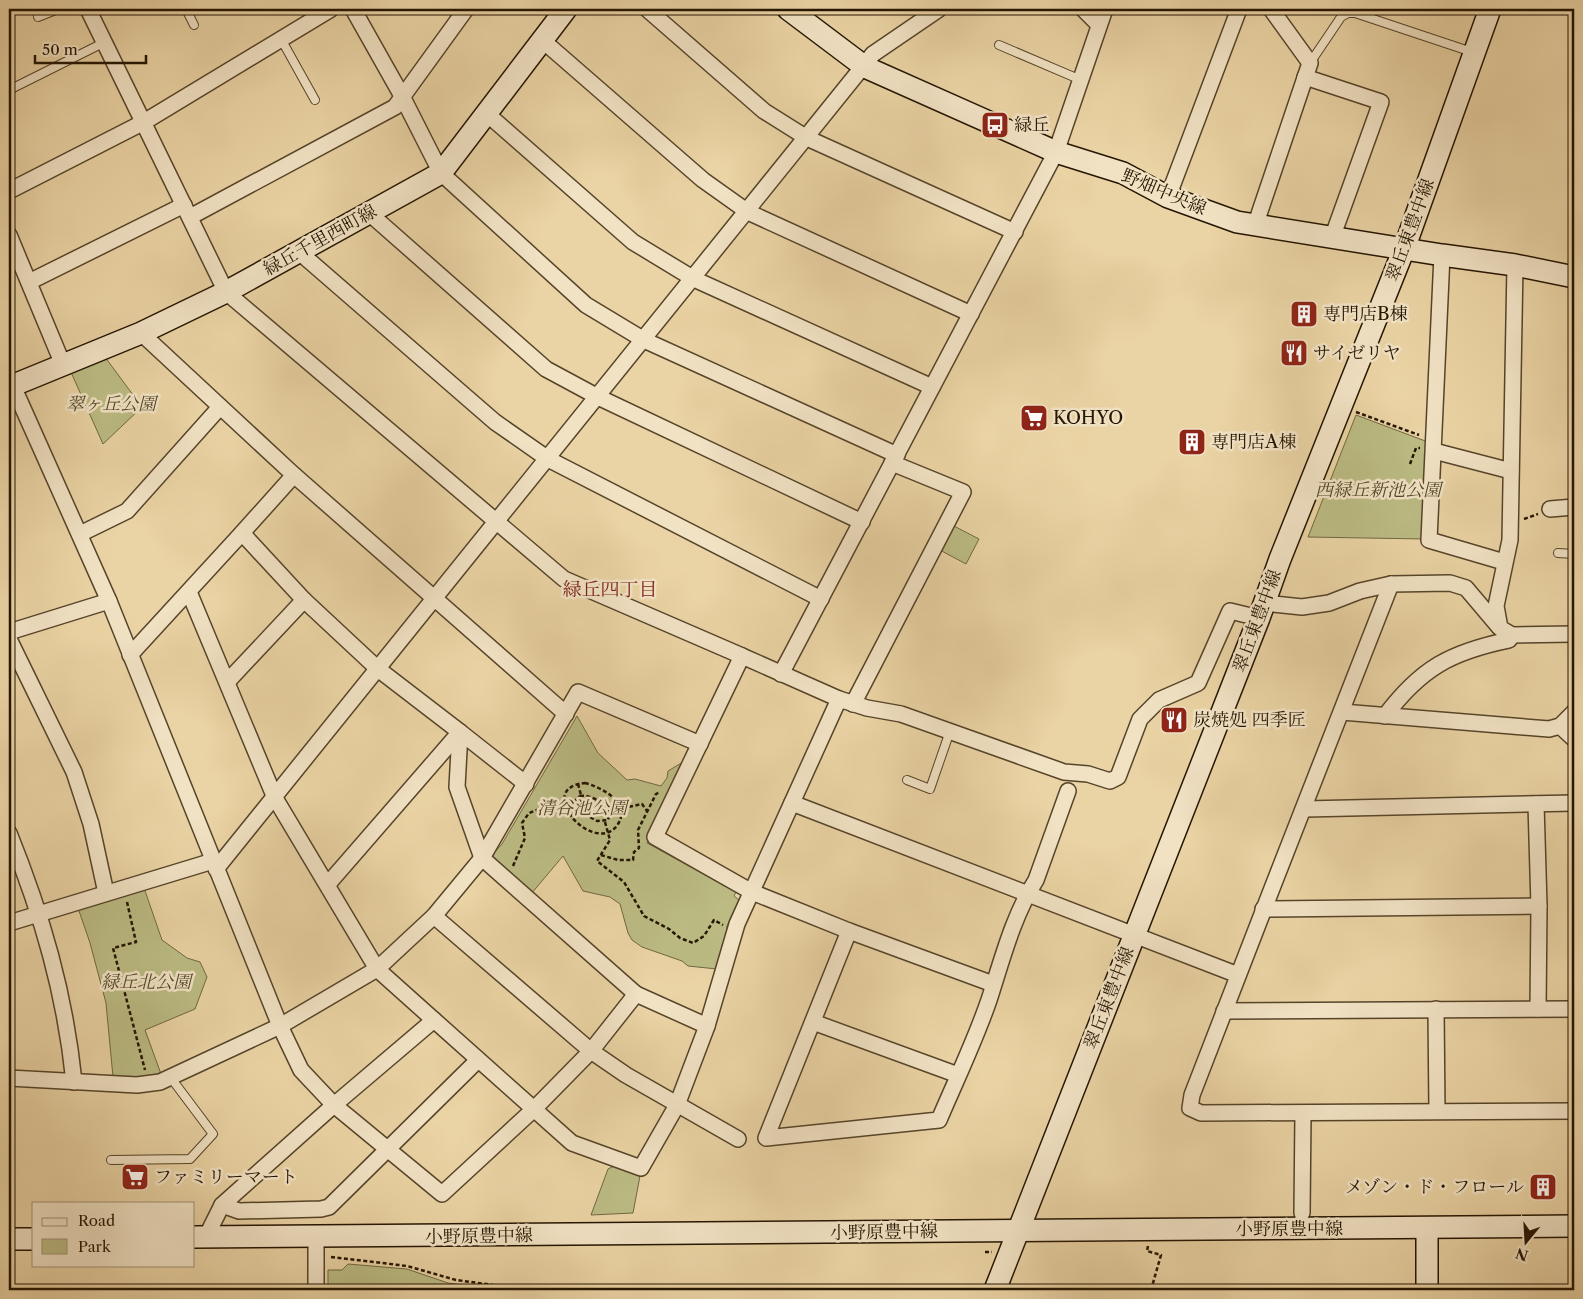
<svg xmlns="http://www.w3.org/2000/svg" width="1583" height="1299" viewBox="0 0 1583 1299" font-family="'Libre Caslon Text','Noto Serif JP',serif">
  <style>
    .green { fill: #bbbb83; stroke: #706842 }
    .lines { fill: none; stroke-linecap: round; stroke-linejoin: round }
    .lane-casing { stroke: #56442a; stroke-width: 10 }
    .street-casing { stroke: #56442a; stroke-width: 18 }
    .secondary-casing { stroke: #251502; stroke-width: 24 }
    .path { stroke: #251502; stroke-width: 2.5; stroke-dasharray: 4 2.5; stroke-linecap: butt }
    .lane { stroke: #f1e2c4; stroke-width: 8 }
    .street { stroke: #f1e2c4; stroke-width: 15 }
    .secondary { stroke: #f1e2c4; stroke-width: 21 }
    .labels { text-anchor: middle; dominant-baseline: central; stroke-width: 5; stroke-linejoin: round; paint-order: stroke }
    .poi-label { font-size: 18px; fill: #251502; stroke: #f1e2c4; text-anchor: start }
    .street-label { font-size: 18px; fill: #251502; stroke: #f1e2c4 }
    .park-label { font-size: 18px; font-style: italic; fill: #524729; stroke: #f1e2c4 }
    .neighbourhood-label { font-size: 19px; fill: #7a1f14; stroke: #f1e2c4 }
  </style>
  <rect width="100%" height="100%" fill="#ead3a4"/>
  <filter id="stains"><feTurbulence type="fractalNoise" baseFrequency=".004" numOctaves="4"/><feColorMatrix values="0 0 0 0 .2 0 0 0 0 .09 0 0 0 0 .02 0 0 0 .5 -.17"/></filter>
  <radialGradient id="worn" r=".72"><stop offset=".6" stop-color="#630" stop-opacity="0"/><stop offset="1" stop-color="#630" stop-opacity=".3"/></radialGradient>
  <g class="green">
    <path d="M105,357L142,407L103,444L70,370Z"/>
    <path d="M1356,415L1428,442L1424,539L1308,537Z"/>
    <path d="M952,525L979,539L966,564L938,549Z"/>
    <path d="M577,716L598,753L627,780L635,779L661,786L667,778L668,771L683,762L647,843L736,892L734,896L739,900L727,926V943L717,969L688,966L682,961L642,947L632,940L628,933L620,904L610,897L583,891L563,856L531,894L493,862L492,855L502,844Z"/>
    <path d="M144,888L162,940L187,958L200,962L207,977L195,1009L145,1030L161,1074L140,1078L113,1077L106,1003L90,943L78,908Z"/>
    <path d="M614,1166L640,1176L633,1213L591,1215L608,1169Z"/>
    <path d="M348,1264L407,1269L448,1283L498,1290H328V1270H342Z"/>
  </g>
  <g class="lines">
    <defs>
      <g id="lane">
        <path d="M186,9L194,25"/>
        <path d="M38,17L58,9"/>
        <path d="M281,39L315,100"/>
        <path d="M999,45L1081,80"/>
        <path d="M1310,63L1341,17L1348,13H1355L1472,52"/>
        <path d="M9,90L105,42"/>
        <path d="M1558,553L1574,554"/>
        <path d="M907,780L930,789L950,731"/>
        <path d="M111,1160L190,1159L213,1134L171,1078"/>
      </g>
      <g id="street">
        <path d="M88,9L226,292L564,579L742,656"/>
        <path d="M353,9L402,96L441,173L586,305L644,340L897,455"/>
        <path d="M647,9L764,111L807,138L1015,232"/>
        <path d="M1083,9L1099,25"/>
        <path d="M541,39L703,180L748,212L971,314"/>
        <path d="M1305,77L1381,102L1332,238"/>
        <path d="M486,113L633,242L694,279L932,387"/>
        <path d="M9,191L144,122L331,9"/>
        <path d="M1168,197L1239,9"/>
        <path d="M369,213L546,369L598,397L862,522"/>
        <path d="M190,217L395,107L466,9"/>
        <path d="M1255,226L1310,63L1271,9"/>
        <path d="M9,235L64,367"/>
        <path d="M298,251L495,422L548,459L821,599"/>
        <path d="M1442,255L1429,540L1504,562"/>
        <path d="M1515,265L1510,540L1496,606L1500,628L1512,635L1574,634"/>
        <path d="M29,282L184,205"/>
        <path d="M141,333L294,475L566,714"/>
        <path d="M13,386L109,601L280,1026L301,1070L334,1105L442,1194L533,1110L591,1051L636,994L707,1026"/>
        <path d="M1434,451L1511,471"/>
        <path d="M1550,509L1574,507"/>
        <path d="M242,533L294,475"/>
        <path d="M80,534L127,511L220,407"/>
        <path d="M1391,584C1325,755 1257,924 1192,1095L1190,1108L1201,1113L1574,1111"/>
        <path d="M189,592L275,798L377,969L434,1020"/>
        <path d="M1264,603L1302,607L1329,603L1360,591L1391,584L1450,583L1466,588L1499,627"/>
        <path d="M9,632L109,601"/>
        <path d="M9,639L74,772L91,824L106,893"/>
        <path d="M130,655L242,533L304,600L378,669L460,732L457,787L482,858L636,994"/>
        <path d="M781,674L1056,152L1105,9"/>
        <path d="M228,681L304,600"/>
        <path d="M839,699L742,656L655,837L752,892L849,931L993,984"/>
        <path d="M853,704L963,492L892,463"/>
        <path d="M1342,712L1549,729L1560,726L1574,712"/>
        <path d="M1385,716C1421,668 1451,652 1509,640L1512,635"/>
        <path d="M1560,726L1574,739"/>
        <path d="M792,803L1238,975"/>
        <path d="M1536,804L1539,906L1538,1009"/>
        <path d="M1305,809L1574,803"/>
        <path d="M9,833C42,915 65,993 74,1082"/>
        <path d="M216,869L873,54L939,9"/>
        <path d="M328,884L460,732L526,784"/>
        <path d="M1263,909L1539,906"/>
        <path d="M434,916L591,1051L626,1075L738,1139"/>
        <path d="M9,923L213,861"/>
        <path d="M849,931L766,1138L939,1120C956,1080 975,1041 989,1000C1002,960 1013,916 1036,880L1068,791"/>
        <path d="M1436,1009L1437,1111"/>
        <path d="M1224,1011L1574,1009"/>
        <path d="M813,1022L958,1075"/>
        <path d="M9,1078L137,1085L160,1082L280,1026L377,969L434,916L482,858L578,692L700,744"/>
        <path d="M222,1205L239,1211L321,1209L329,1207L478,1060"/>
        <path d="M1302,1213L1303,1113"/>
        <path d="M206,1237L222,1205L334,1105L434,1020L572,1143L641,1168L677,1105L707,1026L737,924L839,699L867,708L901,714L1064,772L1088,774L1110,781L1118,777L1140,719L1159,700L1198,683L1230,611L1259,618"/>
        <path d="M316,1290V1237"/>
      </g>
      <g id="secondary">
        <path d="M788,9L865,67L1056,152L1123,173L1168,197L1237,222L1442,255L1515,265L1574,277"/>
        <path d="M9,387L141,333L226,292L441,173L566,9"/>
        <path d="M1427,1228V1290"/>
        <path d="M194,1237L1574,1226"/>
        <path d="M9,1239H34"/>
        <path d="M995,1290L1259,618L1280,559L1404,249L1490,9"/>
      </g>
    </defs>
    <use href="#lane" class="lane-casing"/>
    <use href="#street" class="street-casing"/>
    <use href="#secondary" class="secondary-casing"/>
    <g class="path">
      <path d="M1356,412L1419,435"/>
      <path d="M1410,464L1416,448H1420"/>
      <path d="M1524,519L1538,514"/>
      <path d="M585,783C601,787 632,803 618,824C616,828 611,832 606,833C578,839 540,787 585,783Z"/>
      <path d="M578,784L581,795"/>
      <path d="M580,796C590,794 607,804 610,813L608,820L597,821L579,811L575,801Z"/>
      <path d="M610,811L642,804L647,811"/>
      <path d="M605,822L610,840L597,861L624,882L644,916L669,929L680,938L693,943L704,936L714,920L723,925"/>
      <path d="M601,855L618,860H633L634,852L639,848L638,830L656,794L660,792"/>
      <path d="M513,866L525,838L522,823L529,813L537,810L552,811L575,805"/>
      <path d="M127,902L136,942L113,948L145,1070"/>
      <path d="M1148,1246L1147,1251L1161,1255L1151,1290"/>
      <path d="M985,1252H992"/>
      <path d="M331,1257L407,1266L456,1280L530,1290"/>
      <path d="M1557,1290L1574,1282"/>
    </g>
    <use href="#lane" class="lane"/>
    <use href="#street" class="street"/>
    <use href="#secondary" class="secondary"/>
  </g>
  <defs>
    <symbol id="bus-square" viewBox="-11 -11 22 22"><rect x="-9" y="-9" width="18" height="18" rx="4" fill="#8f2418" stroke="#f1e2c4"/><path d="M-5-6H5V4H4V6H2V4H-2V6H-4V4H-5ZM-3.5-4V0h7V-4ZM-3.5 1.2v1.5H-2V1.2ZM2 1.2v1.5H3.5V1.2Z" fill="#fff"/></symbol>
    <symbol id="building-square" viewBox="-11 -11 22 22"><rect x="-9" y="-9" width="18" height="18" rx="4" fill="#8f2418" stroke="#f1e2c4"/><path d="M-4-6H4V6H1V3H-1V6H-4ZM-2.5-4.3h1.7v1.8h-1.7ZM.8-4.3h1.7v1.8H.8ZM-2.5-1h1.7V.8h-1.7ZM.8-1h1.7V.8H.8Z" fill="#fff"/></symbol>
    <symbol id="restaurant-square" viewBox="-11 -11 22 22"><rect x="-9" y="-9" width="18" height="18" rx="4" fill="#8f2418" stroke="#f1e2c4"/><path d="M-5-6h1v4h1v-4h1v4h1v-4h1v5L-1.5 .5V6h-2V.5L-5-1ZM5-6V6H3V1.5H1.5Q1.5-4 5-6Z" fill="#fff"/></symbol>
    <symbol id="supermarket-square" viewBox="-11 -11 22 22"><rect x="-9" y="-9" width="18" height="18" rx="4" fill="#8f2418" stroke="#f1e2c4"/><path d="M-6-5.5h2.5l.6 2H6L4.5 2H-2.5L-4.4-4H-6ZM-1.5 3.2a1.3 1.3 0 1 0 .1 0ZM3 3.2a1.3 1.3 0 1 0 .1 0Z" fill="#fff"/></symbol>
  </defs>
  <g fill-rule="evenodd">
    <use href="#bus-square" x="979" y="109" width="32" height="32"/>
    <use href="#building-square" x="1288" y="298" width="32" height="32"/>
    <use href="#restaurant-square" x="1278" y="337" width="32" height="32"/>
    <use href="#supermarket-square" x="1018" y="402" width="32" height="32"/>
    <use href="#building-square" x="1176" y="426" width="32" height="32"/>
    <use href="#restaurant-square" x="1158" y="704" width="32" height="32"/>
    <use href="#supermarket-square" x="119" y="1161" width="32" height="32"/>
    <use href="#building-square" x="1527" y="1171" width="32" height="32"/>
  </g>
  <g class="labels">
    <g class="poi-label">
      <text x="1014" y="125">緑丘</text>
      <text x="1323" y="314">専門店B棟</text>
      <text x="1313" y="353">サイゼリヤ</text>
      <text x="1053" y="418">KOHYO</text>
      <text x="1211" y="442">専門店A棟</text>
      <text x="1193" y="720">炭焼処 四季匠</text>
      <text x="154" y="1177">ファミリーマート</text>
      <text x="1524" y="1187" text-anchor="end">メゾン・ド・フロール</text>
    </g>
    <g class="street-label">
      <text transform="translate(1164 192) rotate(23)">野畑中央線</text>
      <text transform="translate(1410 230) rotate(-70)">翠丘東豊中線</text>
      <text transform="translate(320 240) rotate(-29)">緑丘千里西町線</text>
      <text transform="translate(1257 621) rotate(-70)">翠丘東豊中線</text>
      <text transform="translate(1109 998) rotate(-69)">翠丘東豊中線</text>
      <text x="1289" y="1229">小野原豊中線</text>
      <text transform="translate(884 1232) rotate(-1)">小野原豊中線</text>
      <text transform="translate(479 1236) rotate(-1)">小野原豊中線</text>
    </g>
    <g class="park-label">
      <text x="111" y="404">翠ヶ丘公園</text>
      <text x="1378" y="490">西緑丘新池公園</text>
      <text x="582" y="808">清谷池公園</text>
      <text x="146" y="982">緑丘北公園</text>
    </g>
    <g class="neighbourhood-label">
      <text x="610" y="589">緑丘四丁目</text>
    </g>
  </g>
  <rect width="1583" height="1299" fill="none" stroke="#ead3a4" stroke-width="30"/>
  <rect x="10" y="10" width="1563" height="1279" fill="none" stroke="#251502" stroke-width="2.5"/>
  <rect x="15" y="15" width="1553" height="1269" fill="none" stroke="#251502"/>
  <rect x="32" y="1202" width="162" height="65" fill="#f1e2c4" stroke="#9f9076"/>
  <rect x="42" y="1218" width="25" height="8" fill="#f1e2c4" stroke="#9f9076"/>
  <text x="78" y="1226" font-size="15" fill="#251502">Road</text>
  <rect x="42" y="1239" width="25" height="15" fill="#bbbb83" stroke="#9f9076"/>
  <text x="78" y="1252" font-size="15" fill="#251502">Park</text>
  <g transform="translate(1526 1242) rotate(198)" stroke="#f1e2c4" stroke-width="4" paint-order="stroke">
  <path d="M0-4L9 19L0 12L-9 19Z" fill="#251502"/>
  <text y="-8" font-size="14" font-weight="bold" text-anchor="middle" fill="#251502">N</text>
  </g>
  <path d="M35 55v8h111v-8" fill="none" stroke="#251502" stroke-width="2.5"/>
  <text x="42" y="55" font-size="15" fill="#251502" stroke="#f1e2c4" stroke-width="4" paint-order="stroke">50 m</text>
  <rect width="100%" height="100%" filter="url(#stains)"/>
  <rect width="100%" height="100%" fill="url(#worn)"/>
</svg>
